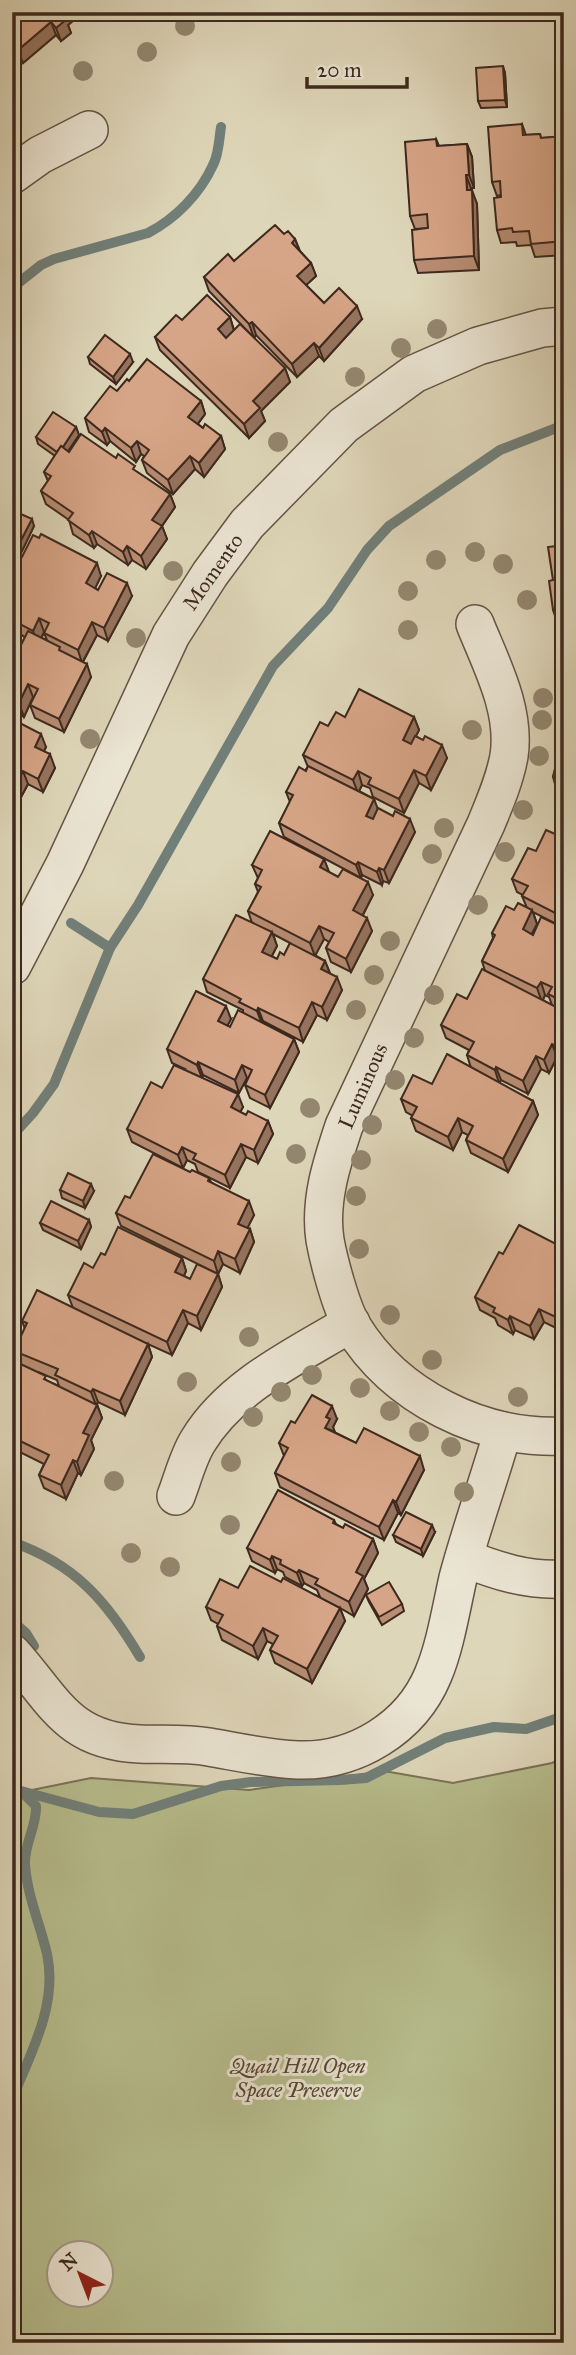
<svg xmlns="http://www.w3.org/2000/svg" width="576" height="2355" viewBox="0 0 576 2355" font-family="'IM FELL Great Primer',serif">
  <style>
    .green { fill: #b6bc8c; stroke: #7a7255; stroke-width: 2; fill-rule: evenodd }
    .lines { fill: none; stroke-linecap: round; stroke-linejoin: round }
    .stream { stroke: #717f79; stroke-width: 10 }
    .minor-casing { stroke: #655445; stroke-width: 40 }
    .minor { stroke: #eae4d2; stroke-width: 37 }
    .tree { fill: #938770 }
    .wall { fill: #b88d73; stroke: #3d291e; stroke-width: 2; fill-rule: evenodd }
    .shaded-wall { fill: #96735e; stroke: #3d291e; stroke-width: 2 }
    .building { fill: #d6a486; stroke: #3d291e; stroke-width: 2 }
    .labels { text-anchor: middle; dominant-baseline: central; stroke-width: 6; stroke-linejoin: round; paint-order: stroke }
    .street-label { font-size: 21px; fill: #3d291e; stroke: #eae4d2 }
    .park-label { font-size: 21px; font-style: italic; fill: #554634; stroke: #eae4d2 }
  </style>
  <rect width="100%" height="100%" fill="#ded6b9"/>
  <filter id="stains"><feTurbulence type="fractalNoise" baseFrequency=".00286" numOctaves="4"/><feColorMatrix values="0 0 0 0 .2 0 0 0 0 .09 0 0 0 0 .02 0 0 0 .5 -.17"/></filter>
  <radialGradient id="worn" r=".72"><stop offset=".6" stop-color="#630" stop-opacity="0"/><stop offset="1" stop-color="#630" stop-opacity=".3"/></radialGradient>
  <path class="green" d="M564,1757V2343H12V1794L91,1778L249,1790L384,1771L453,1783L552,1763ZM60,2254H102V2296H60Z"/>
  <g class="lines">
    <g class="stream">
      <path d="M12,288L41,265L54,259L148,233C175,219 200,194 213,165C219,154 219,139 221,127"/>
      <path d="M71,923L110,948"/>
      <path d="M12,1136L33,1113L54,1084L110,948L138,905L273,666L328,608L367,550L389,526L500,450L564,425"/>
      <path d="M12,1542C75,1564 107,1601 140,1657"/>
      <path d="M12,1621L26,1633L34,1646"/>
      <path d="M12,2099C31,2053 58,2004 47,1954C40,1924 27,1895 25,1864C24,1844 37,1826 36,1806L21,1791L99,1812L133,1814L221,1786L251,1782L340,1780L366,1778L445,1738L494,1727L526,1729L564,1716"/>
    </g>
    <defs>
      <g id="minor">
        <path d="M12,175L40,155L89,130"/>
        <path d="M475,624C491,664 516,710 509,756C505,779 495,802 486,824L344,1126C332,1162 319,1201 325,1240C329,1262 341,1307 352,1326C395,1397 482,1440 564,1436"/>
        <path d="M12,966L65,864L171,635L210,574L247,524L344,425L414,374L478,346L542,328L564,326"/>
        <path d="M176,1496C183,1478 188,1457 198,1441C232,1385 297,1356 351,1323"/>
        <path d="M464,1558C497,1571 527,1581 564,1579"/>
        <path d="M12,1653C55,1701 67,1741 140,1744C163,1745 185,1743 209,1747C238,1752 268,1759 298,1760C355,1762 411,1728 433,1675C445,1647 451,1609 458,1578C471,1529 489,1480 503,1431"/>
      </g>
    </defs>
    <use href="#minor" class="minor-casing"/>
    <use href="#minor" class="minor"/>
  </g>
  <g class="tree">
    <circle cx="185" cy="26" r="10"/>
    <circle cx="147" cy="52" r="10"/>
    <circle cx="83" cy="71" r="10"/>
    <circle cx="437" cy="329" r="10"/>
    <circle cx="401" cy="348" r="10"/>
    <circle cx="355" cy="377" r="10"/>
    <circle cx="278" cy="442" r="10"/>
    <circle cx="475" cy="552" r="10"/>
    <circle cx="436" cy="560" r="10"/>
    <circle cx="503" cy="564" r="10"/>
    <circle cx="173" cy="571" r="10"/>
    <circle cx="408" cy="591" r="10"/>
    <circle cx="527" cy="600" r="10"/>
    <circle cx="408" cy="630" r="10"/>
    <circle cx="136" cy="638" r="10"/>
    <circle cx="543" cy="698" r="10"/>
    <circle cx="542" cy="720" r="10"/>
    <circle cx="472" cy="730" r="10"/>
    <circle cx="90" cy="739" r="10"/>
    <circle cx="539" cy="756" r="10"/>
    <circle cx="523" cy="810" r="10"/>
    <circle cx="444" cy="828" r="10"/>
    <circle cx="505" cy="852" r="10"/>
    <circle cx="432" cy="854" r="10"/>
    <circle cx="478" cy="905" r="10"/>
    <circle cx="390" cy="941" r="10"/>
    <circle cx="374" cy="975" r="10"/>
    <circle cx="434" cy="995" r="10"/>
    <circle cx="356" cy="1010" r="10"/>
    <circle cx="414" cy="1038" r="10"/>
    <circle cx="395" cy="1080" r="10"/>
    <circle cx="310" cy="1108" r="10"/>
    <circle cx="372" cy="1125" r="10"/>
    <circle cx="296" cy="1154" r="10"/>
    <circle cx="361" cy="1160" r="10"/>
    <circle cx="356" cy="1196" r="10"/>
    <circle cx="359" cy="1249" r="10"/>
    <circle cx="390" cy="1315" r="10"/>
    <circle cx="249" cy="1337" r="10"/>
    <circle cx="432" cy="1360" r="10"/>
    <circle cx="312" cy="1375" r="10"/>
    <circle cx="187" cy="1382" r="10"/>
    <circle cx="360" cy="1388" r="10"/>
    <circle cx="281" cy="1392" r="10"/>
    <circle cx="518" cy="1397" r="10"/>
    <circle cx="390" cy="1411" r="10"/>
    <circle cx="253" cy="1417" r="10"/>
    <circle cx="419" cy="1432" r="10"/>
    <circle cx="451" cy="1447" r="10"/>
    <circle cx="231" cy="1462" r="10"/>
    <circle cx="114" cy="1481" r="10"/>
    <circle cx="464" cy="1492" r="10"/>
    <circle cx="230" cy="1525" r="10"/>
    <circle cx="131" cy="1553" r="10"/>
    <circle cx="170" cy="1567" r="10"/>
  </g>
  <g class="wall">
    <path d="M12,12L81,14L68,25L71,33L61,41L56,35L23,63L12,50Z"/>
    <path d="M505,73L507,107L481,108L478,101Z"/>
    <path d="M522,124L526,135L540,134L541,138L564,136V217L562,218V221L564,224V255L535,257L531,245L517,246L516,242L501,243L497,230L501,195L497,196L492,182Z"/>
    <path d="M436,139L439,146L467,144L472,157L474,188H471V190L477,204L479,270L418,273L414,260L428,228L415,229L410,216Z"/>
    <path d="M284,234L295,239L300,251L311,263L316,276L306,285L324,303L362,319L324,361L319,356L297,377L256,335L254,338L209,291L204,277Z"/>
    <path d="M230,317L234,330L285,368L290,382L261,411L265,421L249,438L160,350L155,337Z"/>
    <path d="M88,357L133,362L116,384L90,364Z"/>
    <path d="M129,381L201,401L205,414L198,424L203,428L221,436L225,449L204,477L195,469L173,494L147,473L142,460L144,456L141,454L136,462L110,441L107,445L89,432L85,418Z"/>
    <path d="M76,427L79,435L68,451L137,472L170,494L175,507L162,526L167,539L146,569L132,560L128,565L97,544L94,548L73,534L69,520L46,504L41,491L48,481L44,472L55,456L38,444L36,437Z"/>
    <path d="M12,510L34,526L22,551L12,547Z"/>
    <path d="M564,545L563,623L558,624L553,610V580Z"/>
    <path d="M12,552L22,557L101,576L95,588L98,590L132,596L108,641L97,635L83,662L91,677L64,732L35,718L30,705L33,697L24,717L12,711ZM14,631L25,637L20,647L14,645L17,639ZM45,632L44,633L47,640L41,638Z"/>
    <path d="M345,717H414L419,730L416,736L447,758L431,790L419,783L404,813L373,797L370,788L362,785L359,791L374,799L377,809L415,832L389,883L383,881L382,885L362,875L361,878L284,837L279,823L290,802L286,792L308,767L303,755L328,726Z"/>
    <path d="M12,719L46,747L44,751L55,768L43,792L28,784L12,814Z"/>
    <path d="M564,733V826H563L558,813L563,792L557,791L553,777Z"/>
    <path d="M536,851L562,927L533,912L537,924L532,934L533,935L564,928V1061L557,1057L549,1073L541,1069L528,1094L501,1080L499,1083L533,1101L538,1115L508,1172L471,1153L466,1140L468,1135L462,1132L453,1150L416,1131L411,1118L413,1116L406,1112L401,1099L471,1068L467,1055L469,1050L446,1038L441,1025L467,999L485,971L482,961L493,938L492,933L514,910L527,908L522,896L523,895L517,892L512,879ZM545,995L549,997L552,1005L543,1000Z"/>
    <path d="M324,859L329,872L373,895L363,915L372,931L351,972L331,962L326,948L329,942L324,939L315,955L325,961L330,973L342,990L327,1020L317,1015L303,1042L263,1021L262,1022L294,1039L299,1052L270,1108L250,1098L245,1085L248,1078H247L239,1093L203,1075L202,1078L243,1107L240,1112L246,1115L268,1121L273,1134L258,1163L246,1157L230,1188L198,1172L195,1164L187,1160L183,1168L132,1142L127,1129L162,1088L185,1069L172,1063L167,1049L231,1019L227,1026L230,1027L243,1013V1010L207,992L203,979L252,923L248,911L258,892L255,884L258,878L252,865ZM273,934L290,943L284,955L277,959L272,956L277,946Z"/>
    <path d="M190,1172L209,1178L211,1182L254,1215L247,1228L250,1229L254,1242L240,1273L223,1264L218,1274L121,1226L116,1213L130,1198Z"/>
    <path d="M60,1190L94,1191L85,1208L62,1198Z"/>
    <path d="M89,1220L91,1227L81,1249L43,1230L40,1223Z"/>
    <path d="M564,1248V1332L544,1322L534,1339L515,1330L513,1334L498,1325L495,1318L480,1310L475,1297L503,1254Z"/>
    <path d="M105,1255L182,1258L186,1271L184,1276L190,1279L218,1274L222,1287L201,1330L188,1323L172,1355L148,1344L152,1357L125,1415L98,1402L97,1404L102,1418L91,1440L94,1449L81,1475L78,1473L66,1499L44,1488L39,1475L44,1464L18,1451L12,1463L19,1363L14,1351L25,1329L22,1321L73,1308L68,1295ZM38,1372L57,1380L59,1386L47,1381Z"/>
    <path d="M337,1419L333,1427L334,1432L356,1443L424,1470L401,1515L398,1513L384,1540L280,1487L275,1473L284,1456L279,1443L295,1423Z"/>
    <path d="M334,1520L336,1524L343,1528L373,1539L378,1553L364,1579L368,1589L354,1616L340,1608L345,1621L312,1683L275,1663L270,1650L273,1644L267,1641L258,1659L222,1640L217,1626L218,1624L211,1620L206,1607L238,1588L281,1582L320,1597L317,1590L304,1583L302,1586L285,1577L283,1572L277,1569L275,1573L252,1561L247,1548Z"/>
    <path d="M435,1532L423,1556L396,1542L393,1535Z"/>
    <path d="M366,1595L402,1604L404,1611L382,1625L369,1602Z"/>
  </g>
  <g class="shaded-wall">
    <path d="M62,12H80L81,14L68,25L71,33L61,41L56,28Z"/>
    <path d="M51,22L56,35L23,63L18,50Z"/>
    <path d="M503,66L505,73L507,107L505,100Z"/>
    <path d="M467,144L472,157L474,188L469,175Z"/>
    <path d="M466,175L471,188V203L467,190Z"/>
    <path d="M472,190L477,204L479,270L474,256Z"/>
    <path d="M557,204L562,218L563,235L558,222Z"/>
    <path d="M295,239L300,252L292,243Z"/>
    <path d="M311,263L316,276L302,289L297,276Z"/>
    <path d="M357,306L362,319L324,361L319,348Z"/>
    <path d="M230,317L234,331L223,343L218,329Z"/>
    <path d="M252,322L256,335L254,338L249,324Z"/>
    <path d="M314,343L319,356L297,377L292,364Z"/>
    <path d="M130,354L133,362L116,384L113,377Z"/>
    <path d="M285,368L290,382L261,411L265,421L249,438L244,424L253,401Z"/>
    <path d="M201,401L205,414L193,430L188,417Z"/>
    <path d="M76,427L79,435L62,460L59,453Z"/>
    <path d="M105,428L110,441L107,445L102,432Z"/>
    <path d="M221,436L225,449L204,477L199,463Z"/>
    <path d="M137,441L141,454L136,462L131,448Z"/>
    <path d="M190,456L195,469L173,494L168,480Z"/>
    <path d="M170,494L175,507L162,526L167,539L146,569L141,556L152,520Z"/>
    <path d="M32,519L34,526L22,551L19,544Z"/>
    <path d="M92,531L97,544L94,548L89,535Z"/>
    <path d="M127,546L132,560L128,565L123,552Z"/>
    <path d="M97,563L101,576L91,597L86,583Z"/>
    <path d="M127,583L132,596L108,641L104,628Z"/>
    <path d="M39,618L44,632L38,644L33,631Z"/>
    <path d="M92,622L97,635L82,663L78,650Z"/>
    <path d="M12,626L17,639L12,649Z"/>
    <path d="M87,664L91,677L64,732L59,719Z"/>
    <path d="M28,684L33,697L24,717L19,703Z"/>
    <path d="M414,717L419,730L407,753L403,740Z"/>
    <path d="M41,734L46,747L40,760L35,747Z"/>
    <path d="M442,745L447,758L431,790L426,776Z"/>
    <path d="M50,754L55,768L43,792L38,779Z"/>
    <path d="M414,770L419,783L404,813L399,799Z"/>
    <path d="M23,771L28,784L12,814V792Z"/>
    <path d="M358,771L362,785L358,793L353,780Z"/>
    <path d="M374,799L379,812L371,829L366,816Z"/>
    <path d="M410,819L415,832L389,883L384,870Z"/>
    <path d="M324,859L329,872L320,867Z"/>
    <path d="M358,862L362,875L361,878L356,865Z"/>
    <path d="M379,868L383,881L382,885L377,872Z"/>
    <path d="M368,882L373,895L358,924L353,910Z"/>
    <path d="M564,901V924L562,927L557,914Z"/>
    <path d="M532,910L537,924L527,943L523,929Z"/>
    <path d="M367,918L372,931L351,972L346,959Z"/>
    <path d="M319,926L324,939L315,956L310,943Z"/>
    <path d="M564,930V953L557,945Z"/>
    <path d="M272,932L277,946L267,965L262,952Z"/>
    <path d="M325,961L330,974L321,969Z"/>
    <path d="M337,977L342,990L327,1020L322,1007Z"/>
    <path d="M541,982L545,995L542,1002L537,988Z"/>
    <path d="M312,1002L317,1015L303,1042L299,1028Z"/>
    <path d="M226,1006L231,1019L223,1034L218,1021Z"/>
    <path d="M258,1008L263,1021L262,1024L257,1011Z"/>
    <path d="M294,1039L299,1052L270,1108L265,1095Z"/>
    <path d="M552,1044L557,1057L549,1073L544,1060Z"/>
    <path d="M536,1056L541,1069L528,1094L523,1081Z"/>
    <path d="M198,1062L203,1075L202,1078L197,1065Z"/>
    <path d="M242,1065L247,1078L239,1093L235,1080Z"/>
    <path d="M496,1067L501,1080L499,1083L495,1070Z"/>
    <path d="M238,1094L243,1107L236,1120L231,1107Z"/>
    <path d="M533,1101L538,1115L508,1172L503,1159Z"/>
    <path d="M458,1118L462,1132L453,1150L448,1137Z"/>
    <path d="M268,1121L273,1134L258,1163L254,1150Z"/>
    <path d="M241,1144L246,1157L230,1188L225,1175Z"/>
    <path d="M182,1147L187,1160L183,1168L178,1155Z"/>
    <path d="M91,1184L94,1191L85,1208L83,1201Z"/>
    <path d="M249,1201L254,1215L243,1237L238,1224Z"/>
    <path d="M89,1220L91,1227L81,1249L78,1241Z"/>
    <path d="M250,1229L254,1242L240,1273L235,1259Z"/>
    <path d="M218,1251L223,1264L218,1274L214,1261Z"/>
    <path d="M182,1258L186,1271L180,1285L175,1272Z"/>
    <path d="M218,1274L222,1287L201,1330L197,1316Z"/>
    <path d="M539,1309L544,1322L534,1339L530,1326Z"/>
    <path d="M183,1310L188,1323L172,1355L167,1342Z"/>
    <path d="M510,1316L515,1330L513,1334L508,1320Z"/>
    <path d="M148,1344L152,1357L125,1415L120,1401Z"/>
    <path d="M93,1389L98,1402L96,1405L91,1392Z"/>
    <path d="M97,1405L102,1418L91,1440L94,1449L81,1475L77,1462L83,1433Z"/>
    <path d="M332,1406L337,1419L333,1427L335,1432L325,1428L326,1417Z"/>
    <path d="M14,1438L18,1451L12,1463V1440Z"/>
    <path d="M420,1456L424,1470L401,1515L396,1502Z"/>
    <path d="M73,1460L78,1473L66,1499L61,1485Z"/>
    <path d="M393,1500L398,1513L384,1540L379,1527Z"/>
    <path d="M432,1525L435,1532L423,1556L421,1549Z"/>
    <path d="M373,1539L378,1553L364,1579L368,1589L354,1616L349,1602L356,1572Z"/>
    <path d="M272,1556L277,1569L275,1573L270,1560Z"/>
    <path d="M299,1570L304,1583L302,1586L297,1573Z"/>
    <path d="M340,1608L345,1621L312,1683L307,1669Z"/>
    <path d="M263,1628L267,1641L258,1659L253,1646Z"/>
  </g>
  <g class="building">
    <path d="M12,12H62L61,13L67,19L56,28L51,22L18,50L12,43Z"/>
    <path d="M503,66L505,100L478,101L476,68Z"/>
    <path d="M522,124L523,135L540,134L541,138L564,136V204H557L558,222L563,221L564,241L531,244L529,231L513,232L512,228L497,230L494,198L501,197L500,181L492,182L488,127Z"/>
    <path d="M436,139L437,146L467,144L469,175H466L467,190H472L474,256L414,260L412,230L428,228L427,214L410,216L405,142Z"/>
    <path d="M275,225L284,234L288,231L295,239L292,243L311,263L297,276L324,303L339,288L357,306L319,348L314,343L292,364L252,322L249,324L204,277L228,254L234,261Z"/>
    <path d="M207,295L230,317L218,329L226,338L240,324L285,368L253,401L260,408L244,424L155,337L176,315L182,320Z"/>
    <path d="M105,335L130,354L113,377L88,357Z"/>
    <path d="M147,359L201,401L188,417L203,428L205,424L221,436L199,463L190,456L168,480L142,460L149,450L137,441L131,448L105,428L102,432L85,418L110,386L117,391L127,379L129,381Z"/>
    <path d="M53,412L76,427L63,447L61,446L57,452L36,437Z"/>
    <path d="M81,434L116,458L118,454L135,466L133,469L170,494L152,520L162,526L141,556L127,546L123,552L92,531L89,535L68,520L73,513L41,491L51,476L44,472L61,446L69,452Z"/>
    <path d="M12,510L32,519L19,544L12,541Z"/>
    <path d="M41,534L97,563L86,583L98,590L107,573L127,583L104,628L92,622L78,650L44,633L49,623L39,618L33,631L12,620V552L22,557L33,535L39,538Z"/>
    <path d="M564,545V628L561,609L553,610L549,581L553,580L548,547Z"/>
    <path d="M28,631L60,647L59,650L87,664L59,719L30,705L38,689L28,684L19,703L12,700V644L20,647Z"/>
    <path d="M561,652H564V714Z"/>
    <path d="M359,689L414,717L403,740L411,744L415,736L423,740L425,736L442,745L426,776L414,770L399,799L368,784L371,778L358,771L353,780L303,755L320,722L328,726L336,712L345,717Z"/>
    <path d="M12,719L41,734L35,747L50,754L38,779L23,771L12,792Z"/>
    <path d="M564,733V780L553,777Z"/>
    <path d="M308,766L374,799L366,816L373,819L378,808L393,816L395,811L410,819L384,870L379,868L377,872L358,862L356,865L279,823L293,795L286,792L299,767L306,771Z"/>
    <path d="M564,787V814L558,813Z"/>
    <path d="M546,830L564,838V901L557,914L522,896L528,886L512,879L528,848L536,851Z"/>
    <path d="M270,831L324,859L320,867L338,877L343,869L368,882L353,910L367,918L346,959L326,948L334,933L319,926L310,943L248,911L261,887L255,884L262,870L252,865Z"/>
    <path d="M518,903L532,910L523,929L533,935L541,917L564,928L557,945L564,949V1002L548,994L552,987L541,982L537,988L482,961L495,935L492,933L506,906L514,910Z"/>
    <path d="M236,915L272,932L262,952L277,959L280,952L284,955L290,943L325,961L321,969L337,977L322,1007L312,1002L299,1028L258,1008L257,1011L239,1002L241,999L203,979Z"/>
    <path d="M482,969L564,1011V1046L562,1049L552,1044L544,1060L536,1056L523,1081L496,1067L495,1070L467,1055L474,1042L441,1025L457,994L467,999Z"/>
    <path d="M196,991L226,1006L218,1021L230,1027L238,1010L294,1039L265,1095L245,1085L252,1070L242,1065L235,1080L198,1062L197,1065L167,1049Z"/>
    <path d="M447,1054L533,1101L503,1159L466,1140L473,1126L458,1118L448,1137L411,1118L417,1107L401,1099L413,1075L432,1084Z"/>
    <path d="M174,1065L238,1094L231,1107L246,1115L248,1111L268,1121L254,1150L241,1144L225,1175L193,1159L196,1154L182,1147L178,1155L127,1129L151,1082L162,1088Z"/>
    <path d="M153,1154L190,1172L192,1170L209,1178L208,1181L249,1201L238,1224L250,1229L235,1259L218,1251L214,1261L116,1213L125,1196L130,1198Z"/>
    <path d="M68,1173L91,1184L83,1201L60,1190Z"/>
    <path d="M51,1201L89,1220L78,1241L40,1223Z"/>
    <path d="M519,1225L564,1248V1321L539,1309L530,1326L510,1316L508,1320L493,1312L495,1308L475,1297L499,1252L503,1254Z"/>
    <path d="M118,1227L182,1258L175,1272L190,1279L197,1264L218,1274L197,1316L183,1310L167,1342L68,1295L84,1263L93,1268L101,1253L105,1255Z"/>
    <path d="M37,1290L148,1344L120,1401L93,1389L91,1392L55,1375L58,1369L14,1351L27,1323L22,1321Z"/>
    <path d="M12,1360L46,1376L44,1379L97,1405L83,1433L89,1435L77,1462L73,1460L61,1485L39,1475L49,1455L14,1438L12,1440Z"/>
    <path d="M312,1395L332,1406L326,1417L330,1419L325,1428L356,1443L364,1428L420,1456L396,1502L393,1500L379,1527L275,1473L288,1448L279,1443L291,1421L295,1423Z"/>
    <path d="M278,1490L334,1520L333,1523L343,1528L345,1524L373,1539L356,1572L363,1576L349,1602L315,1584L318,1579L299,1570L297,1573L280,1564L281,1560L272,1556L270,1560L247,1548Z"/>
    <path d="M406,1512L432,1525L421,1549L393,1535Z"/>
    <path d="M250,1566L281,1582L283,1578L340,1608L307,1669L270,1650L278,1636L263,1628L253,1646L217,1626L223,1615L206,1607L220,1579L238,1588Z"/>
    <path d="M389,1582L402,1604L379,1617L366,1595Z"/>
  </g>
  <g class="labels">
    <g class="street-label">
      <text transform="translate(213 572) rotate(-55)">Momento</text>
      <text transform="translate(363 1086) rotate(-66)">Luminous</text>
    </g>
    <g class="park-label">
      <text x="298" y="2066">Quail Hill Open<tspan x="298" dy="24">Space Preserve</tspan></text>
    </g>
  </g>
  <rect width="576" height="2355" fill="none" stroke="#ded6b9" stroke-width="42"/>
  <rect x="14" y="14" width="548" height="2327" fill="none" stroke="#3d291e" stroke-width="3.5"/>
  <rect x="21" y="21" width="534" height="2313" fill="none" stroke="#3d291e" stroke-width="2"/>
  <g transform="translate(80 2274) rotate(318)"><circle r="33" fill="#eae4d2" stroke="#a5998a" stroke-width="2"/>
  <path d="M0-5L12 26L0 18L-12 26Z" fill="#8f2418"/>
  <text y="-10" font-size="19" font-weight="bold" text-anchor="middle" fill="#3d291e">N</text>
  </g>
  <path d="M307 77v10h100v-10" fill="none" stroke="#3d291e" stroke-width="3.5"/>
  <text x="317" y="77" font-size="21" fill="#3d291e" stroke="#eae4d2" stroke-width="5" paint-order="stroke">20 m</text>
  <rect width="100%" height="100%" filter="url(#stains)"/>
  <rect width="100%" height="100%" fill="url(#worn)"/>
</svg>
